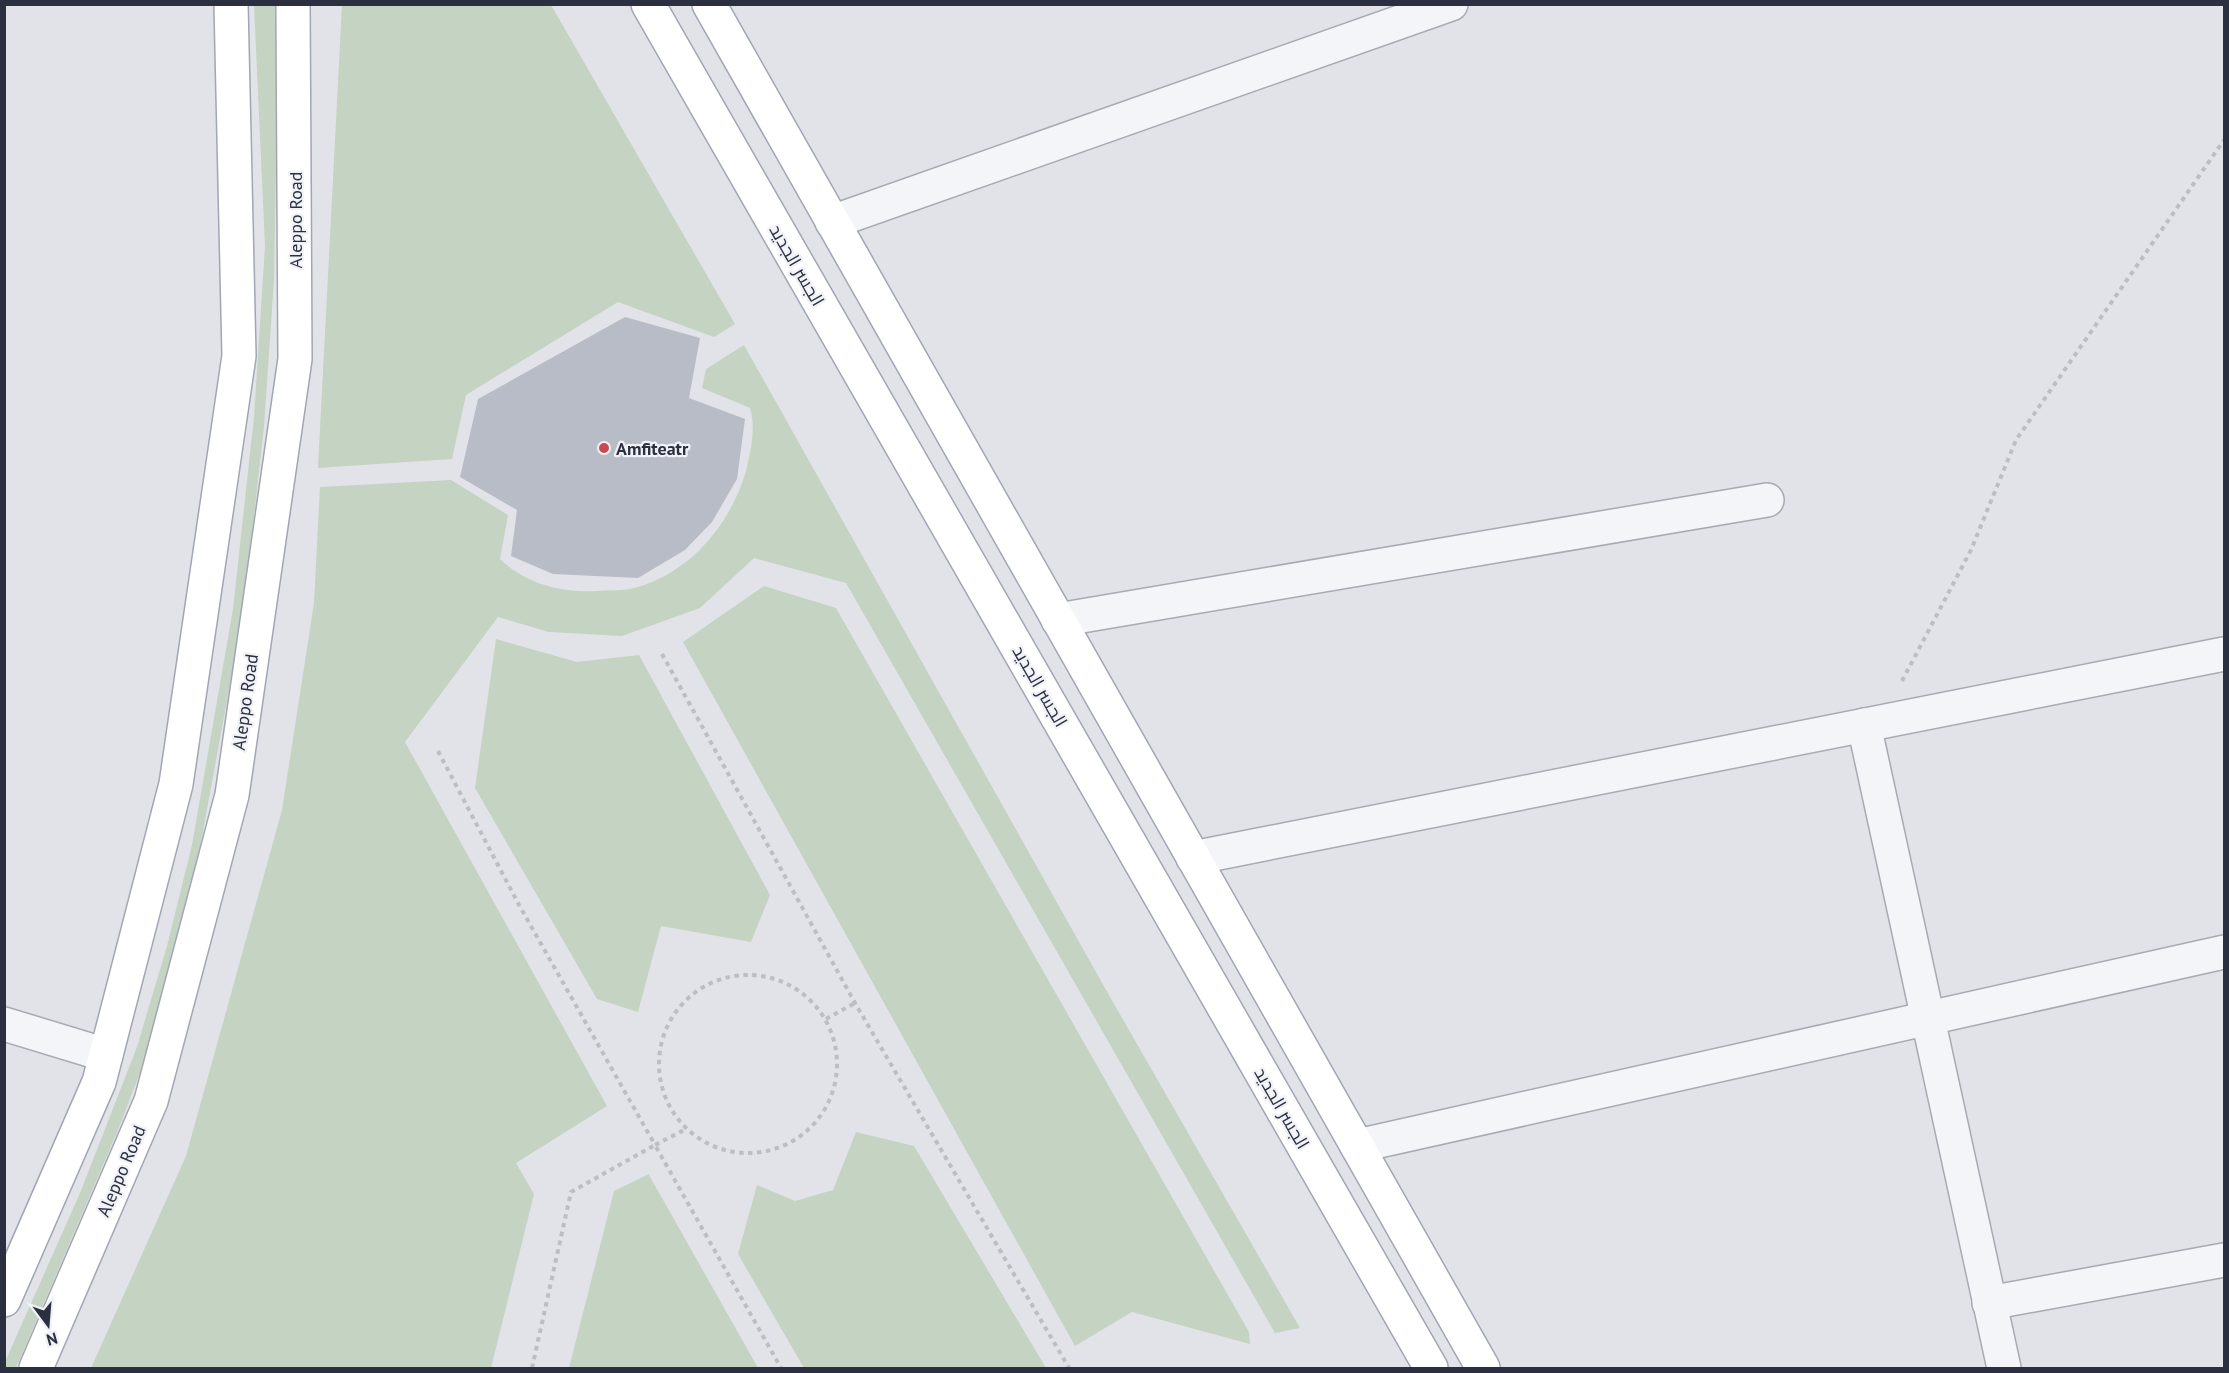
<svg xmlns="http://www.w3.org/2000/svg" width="2229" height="1373" viewBox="0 0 2229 1373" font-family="'PT Sans',Cairo,sans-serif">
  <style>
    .green { fill: #c5d3c2 }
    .building { fill: #b8bcc6 }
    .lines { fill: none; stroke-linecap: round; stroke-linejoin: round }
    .minor-casing { stroke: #a6aab3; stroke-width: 36 }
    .major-casing { stroke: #a1a6b4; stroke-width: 36 }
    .path { stroke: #bbbec4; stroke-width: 4; stroke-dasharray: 4.5 4.5; stroke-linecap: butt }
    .minor { stroke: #f4f5f8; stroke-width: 33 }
    .major { stroke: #fff; stroke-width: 33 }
    .poi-dot { fill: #ca4a50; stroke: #f0f2f7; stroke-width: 2 }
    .labels { text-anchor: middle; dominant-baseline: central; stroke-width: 4.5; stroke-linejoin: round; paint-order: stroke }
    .street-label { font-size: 18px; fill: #2a3040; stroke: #f0f2f7 }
    .poi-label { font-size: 18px; font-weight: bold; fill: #2a3040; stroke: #f0f2f7; text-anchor: start }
  </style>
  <rect width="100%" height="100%" fill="#e1e3e9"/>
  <g class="green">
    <path d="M254,5H279L274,280L264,427L243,614L194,880L148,1052L118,1130L16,1368H5V1362L80,1193L137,1047L167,946L192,845L233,609L254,417L265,246Z"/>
    <path d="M342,5H551L735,324L714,337L618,302L466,395L452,459L318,468Z"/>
    <path d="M744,345L1110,997L1300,1328L1275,1333L846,583L754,558L700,608L622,636L549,632L498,617L405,742L607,1106L516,1163L534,1194L491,1368H91L186,1156L282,810L314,603L320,487L451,480L508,515L500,559C526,584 562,593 597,591C610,590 626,591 638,587C692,571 731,523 746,471C751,451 756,427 750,408L702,388L706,369Z"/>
    <path d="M764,586L836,608L1249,1332L1250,1344L1132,1312L1075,1346L683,642Z"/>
    <path d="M496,639L577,662L639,655L770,895L751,942L661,926L638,1012L597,999L475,788Z"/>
    <path d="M856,1132L914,1146L1046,1368H804L738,1254L757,1185L795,1201L833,1190Z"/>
    <path d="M649,1174V1175L758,1368H569L614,1191Z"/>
  </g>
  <path class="building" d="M625,317L700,338L689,398L745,419L737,479L712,522L685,550L638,578L553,574L511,556L517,510L460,477L478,399Z"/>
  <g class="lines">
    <defs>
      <g id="minor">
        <path d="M832,222L1451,4"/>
        <path d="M1058,620L1767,500"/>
        <path d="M1864,725L2004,1368"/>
        <path d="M1193,858L2224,654"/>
        <path d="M4,1024L106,1055"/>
        <path d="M1357,1146L2224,952"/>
        <path d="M1989,1303L2224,1260"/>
      </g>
      <g id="major">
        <path d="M648,4L1431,1368"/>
        <path d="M709,4L1483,1368"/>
        <path d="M4,1300L99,1082L176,784L239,356L231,4"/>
        <path d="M36,1368L151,1101L232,795L295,359L293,4"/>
      </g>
    </defs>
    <use href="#minor" class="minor-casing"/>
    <use href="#major" class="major-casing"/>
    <g class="path">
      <path d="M662,654L855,1003L1069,1368"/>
      <path d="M1902,681L1971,550L2016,440L2224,140"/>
      <path d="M438,751L519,905L655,1145L686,1129"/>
      <circle cx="748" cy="1064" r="89"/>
      <path d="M826,1019L855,1003"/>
      <path d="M532,1368L571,1192L655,1145L781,1368"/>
    </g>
    <use href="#minor" class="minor"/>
    <use href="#major" class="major"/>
  </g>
  <circle class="poi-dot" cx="604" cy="448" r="6"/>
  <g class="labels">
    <g class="street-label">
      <text transform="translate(295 220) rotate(-90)">Aleppo Road</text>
      <text transform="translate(797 265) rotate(60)">الجسر الجديد</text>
      <text transform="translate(1040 686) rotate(60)">الجسر الجديد</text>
      <text transform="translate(245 702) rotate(-82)">Aleppo Road</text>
      <text transform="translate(1282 1108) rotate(60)">الجسر الجديد</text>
      <text transform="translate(121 1171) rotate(-67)">Aleppo Road</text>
    </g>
    <g class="poi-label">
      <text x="616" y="448">Amfiteatr</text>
    </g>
  </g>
  <rect width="2229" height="1373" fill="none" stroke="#2a3040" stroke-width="12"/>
  <g transform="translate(48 1325) rotate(164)" stroke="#f0f2f7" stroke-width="4.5" paint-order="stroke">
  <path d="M0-4.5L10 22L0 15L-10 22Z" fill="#2a3040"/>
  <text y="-9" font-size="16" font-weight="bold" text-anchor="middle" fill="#2a3040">N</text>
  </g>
</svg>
